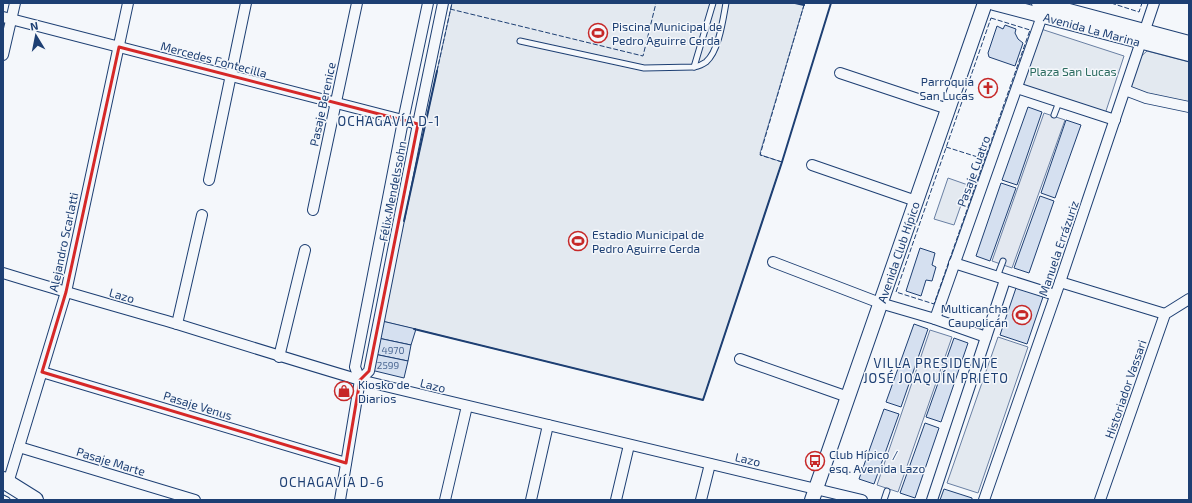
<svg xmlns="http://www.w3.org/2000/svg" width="1192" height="503" viewBox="0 0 1192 503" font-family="'Exo 2',sans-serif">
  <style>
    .green { fill: #e3e9f0; stroke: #687fa3 }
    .parking { fill: #e3e8f0; stroke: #687fa3 }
    .building { fill: #d5e0f0; stroke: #1d3f73 }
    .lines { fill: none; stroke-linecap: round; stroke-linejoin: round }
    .lane-casing { stroke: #1d3f73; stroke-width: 7 }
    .street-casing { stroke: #1d3f73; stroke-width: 12 }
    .secondary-casing { stroke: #1d3f73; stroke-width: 16 }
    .primary-casing { stroke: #1d3f73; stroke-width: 18 }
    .lane { stroke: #f4f7fb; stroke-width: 5 }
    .street { stroke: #f4f7fb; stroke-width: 10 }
    .secondary { stroke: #f4f7fb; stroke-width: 14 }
    .primary { stroke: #f4f7fb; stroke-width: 16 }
    .fence { stroke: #1d3f73; stroke-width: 1; stroke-dasharray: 5 2; stroke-linecap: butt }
    .wall { stroke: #1d3f73; stroke-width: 2 }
    .marked { fill: none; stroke: #d62828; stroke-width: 3; stroke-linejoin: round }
    .labels { text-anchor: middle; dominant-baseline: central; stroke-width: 3; stroke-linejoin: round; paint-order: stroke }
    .number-label { font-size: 10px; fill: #4b6792 }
    .poi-label { font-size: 12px; fill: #1d3f73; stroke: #f4f7fb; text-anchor: start }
    .street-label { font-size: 12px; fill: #1d3f73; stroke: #f4f7fb }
    .park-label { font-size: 12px; fill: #2c6c60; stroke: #f4f7fb }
    .neighbourhood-label { font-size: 13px; letter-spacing: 1px; fill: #1d3f73; stroke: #f4f7fb }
  </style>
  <rect width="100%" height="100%" fill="#f4f7fb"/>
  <g class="green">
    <path d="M452,3H795L804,5L760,153L761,155L782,162L703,400L382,321Z"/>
    <path d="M1041,29L1124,56L1105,114L1022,87Z"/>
    <path d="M1147,51L1189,62V104L1129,89C1133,74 1135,60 1147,51Z"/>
    <path d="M948,178L968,185L954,225L934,219Z"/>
    <path d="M998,337L1028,347L978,493L947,483Z"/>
  </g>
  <g class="parking">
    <path d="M1044,113L1065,120L1012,268L992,261Z"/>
    <path d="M930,330L952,337L898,492L877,485Z"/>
  </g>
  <g class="building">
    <path d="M1005,25L1016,29L1015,33L1018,39L1023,43L1015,66L989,57L988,53L997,26L1003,29Z"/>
    <path d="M1028,107L1042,112L1017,185L1002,180Z"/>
    <path d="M1066,120L1081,125L1055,198L1041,193Z"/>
    <path d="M1001,183L1016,188L990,261L976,256Z"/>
    <path d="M1040,196L1054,201L1029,273L1014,268Z"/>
    <path d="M920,248L935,253L932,265L936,267L932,281L926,280L921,296L906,291Z"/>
    <path d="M1017,285L1044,294L1027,344L1000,335Z"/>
    <path d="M382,321L416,329L411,345L378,338Z"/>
    <path d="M914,324L928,329L901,407L886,402Z"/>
    <path d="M378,338L411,345L408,361L374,354Z"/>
    <path d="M954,338L968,343L941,422L926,417Z"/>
    <path d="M374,354L408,361L404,378L371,370Z"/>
    <path d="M884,409L899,414L874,484L859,479Z"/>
    <path d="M925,423L939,428L915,498L900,493Z"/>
    <path d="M944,489L972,498V500H940Z"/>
  </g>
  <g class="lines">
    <defs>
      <g id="lane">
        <path d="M520,41L644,68L694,67C699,66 702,65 706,62C719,51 723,19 726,3"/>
        <path d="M694,67L713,3"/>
        <path d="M1054,115L1059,102"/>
        <path d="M997,277L1003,261"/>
        <path d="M3,498L7,500"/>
        <path d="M884,500L887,491"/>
      </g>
      <g id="street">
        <path d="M3,17L418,124"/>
        <path d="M3,55L15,3"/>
        <path d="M840,73L948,109"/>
        <path d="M1017,88L1115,120"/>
        <path d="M1125,90L1146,98L1189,107"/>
        <path d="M812,165L916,201"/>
        <path d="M209,180L246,3"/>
        <path d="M313,210L357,3"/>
        <path d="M773,262L880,303L935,319L986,337"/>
        <path d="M954,263L1055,295"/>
        <path d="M3,273C61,291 119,307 177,324C238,343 299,362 360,380L862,500"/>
        <path d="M1060,282L1165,314"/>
        <path d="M935,319L1042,16"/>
        <path d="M177,324L202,215"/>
        <path d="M279,357L305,250"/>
        <path d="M740,359L848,397"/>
        <path d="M42,372L346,463"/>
        <path d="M360,380L369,371L418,124L443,3"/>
        <path d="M19,447L195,500"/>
        <path d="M8,483L66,292L128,3"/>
        <path d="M340,500L360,380L355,367L403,121L428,3"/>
        <path d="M445,500L467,406"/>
        <path d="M531,500L548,425"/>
        <path d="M616,500L629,445"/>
        <path d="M701,500L710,464"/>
        <path d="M932,500L1005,280"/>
        <path d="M984,500L1060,282L1154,3"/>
        <path d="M1100,500L1165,314L1189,299"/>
      </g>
      <g id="secondary">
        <path d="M994,3L1189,54"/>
        <path d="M1039,3L1189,43"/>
        <path d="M812,500L985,3"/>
      </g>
      <path id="primary" d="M3,480L35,500"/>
    </defs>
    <use href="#lane" class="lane-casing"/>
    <use href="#street" class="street-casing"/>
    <use href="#secondary" class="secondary-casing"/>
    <use href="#primary" class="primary-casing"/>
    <use href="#lane" class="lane"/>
    <use href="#street" class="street"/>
    <use href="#secondary" class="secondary"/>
    <use href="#primary" class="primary"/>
    <g class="fence">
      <path d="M1111,3L1139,12L1142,3"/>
      <path d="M450,9L643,56L656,3"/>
      <path d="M991,18L1030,30L934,304L896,292Z"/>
      <path d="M437,71L452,3"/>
      <path d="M946,147L984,159"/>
      <path d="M782,162L760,155L804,5"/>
    </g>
    <g class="wall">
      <path d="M795,3L804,5V3"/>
      <path d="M404,221L437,71"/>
      <path d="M414,329L703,400L782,162L831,3"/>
    </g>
  </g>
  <path class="marked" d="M119,47L418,124L369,371L360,380L346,463L42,372L66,292Z"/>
  <defs>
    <symbol id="stadium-ring" viewBox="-11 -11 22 22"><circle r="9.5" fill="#f4f7fb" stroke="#c62828" stroke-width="1.5"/><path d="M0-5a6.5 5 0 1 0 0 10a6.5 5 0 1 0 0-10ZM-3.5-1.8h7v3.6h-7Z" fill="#c62828"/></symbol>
    <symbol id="church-ring" viewBox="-11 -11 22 22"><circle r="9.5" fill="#f4f7fb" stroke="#c62828" stroke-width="1.5"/><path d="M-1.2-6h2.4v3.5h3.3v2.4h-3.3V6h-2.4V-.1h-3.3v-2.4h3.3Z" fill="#c62828"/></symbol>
    <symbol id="shop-ring" viewBox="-11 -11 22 22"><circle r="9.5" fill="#f4f7fb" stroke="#c62828" stroke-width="1.5"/><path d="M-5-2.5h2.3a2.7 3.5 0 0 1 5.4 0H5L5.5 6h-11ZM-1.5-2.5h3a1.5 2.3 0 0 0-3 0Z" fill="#c62828"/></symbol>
    <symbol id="bus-ring" viewBox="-11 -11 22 22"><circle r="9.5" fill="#f4f7fb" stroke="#c62828" stroke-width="1.5"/><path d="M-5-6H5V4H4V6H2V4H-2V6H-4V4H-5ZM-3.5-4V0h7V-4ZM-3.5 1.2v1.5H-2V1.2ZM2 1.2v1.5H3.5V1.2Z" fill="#c62828"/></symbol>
  </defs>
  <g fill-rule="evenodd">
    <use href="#stadium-ring" x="587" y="22" width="22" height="22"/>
    <use href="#church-ring" x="977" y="77" width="22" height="22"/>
    <use href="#stadium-ring" x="567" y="230" width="22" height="22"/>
    <use href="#stadium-ring" x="1011" y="304" width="22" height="22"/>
    <use href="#shop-ring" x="333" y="380" width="22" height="22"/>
    <use href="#bus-ring" x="804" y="450" width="22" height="22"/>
  </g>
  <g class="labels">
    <g class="number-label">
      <text x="393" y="350">4970</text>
      <text x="388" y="365">2599</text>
    </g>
    <g class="poi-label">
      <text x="612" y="26">Piscina Municipal de<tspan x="612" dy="14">Pedro Aguirre Cerda</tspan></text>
      <text x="974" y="81" text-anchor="end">Parroquia<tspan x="974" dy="14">San Lucas</tspan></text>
      <text x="592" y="234">Estadio Municipal de<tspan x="592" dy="14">Pedro Aguirre Cerda</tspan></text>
      <text x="1008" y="308" text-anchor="end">Multicancha<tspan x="1008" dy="14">Caupolicán</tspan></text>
      <text x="358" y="384">Kiosko de<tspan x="358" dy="14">Diarios</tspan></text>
      <text x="829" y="454">Club Hípico /<tspan x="829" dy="14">esq. Avenida Lazo</tspan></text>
    </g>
    <g class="street-label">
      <text transform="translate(1092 29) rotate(15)">Avenida La Marina</text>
      <text transform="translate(214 59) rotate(15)">Mercedes Fontecilla</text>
      <text transform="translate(322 104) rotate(-78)">Pasaje Berenice</text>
      <text transform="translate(973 171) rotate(-70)">Pasaje Cuatro</text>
      <text transform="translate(392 191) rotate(-79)">Félix Mendelssohn</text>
      <text transform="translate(63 242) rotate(-78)">Alejandro Scarlatti</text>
      <text transform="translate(1058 248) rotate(-71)">Manuela Errázuriz</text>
      <text transform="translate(898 252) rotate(-71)">Avenida Club Hípico</text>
      <text transform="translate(122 295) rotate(16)">Lazo</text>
      <text transform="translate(433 385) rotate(14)">Lazo</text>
      <text transform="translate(1125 389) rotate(-71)">Historiador Vassari</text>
      <text transform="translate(198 405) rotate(17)">Pasaje Venus</text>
      <text transform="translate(748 459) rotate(13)">Lazo</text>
      <text transform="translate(111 461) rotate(17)">Pasaje Marte</text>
    </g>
    <g class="park-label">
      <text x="1073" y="71">Plaza San Lucas</text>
    </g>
    <g class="neighbourhood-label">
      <text x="389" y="121">OCHAGAVÍA D-1</text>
      <text x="936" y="363">VILLA PRESIDENTE<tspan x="936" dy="15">JOSÉ JOAQUÍN PRIETO</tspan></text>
      <text x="332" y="482">OCHAGAVÍA D-6</text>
    </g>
  </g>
  <rect width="1192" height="503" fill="none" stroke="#1d3f73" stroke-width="8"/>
  <g transform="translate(36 36) rotate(350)" stroke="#f4f7fb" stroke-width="3" paint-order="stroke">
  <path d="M0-3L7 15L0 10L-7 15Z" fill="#1d3f73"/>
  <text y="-6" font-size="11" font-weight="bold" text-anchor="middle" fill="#1d3f73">N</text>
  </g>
</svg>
